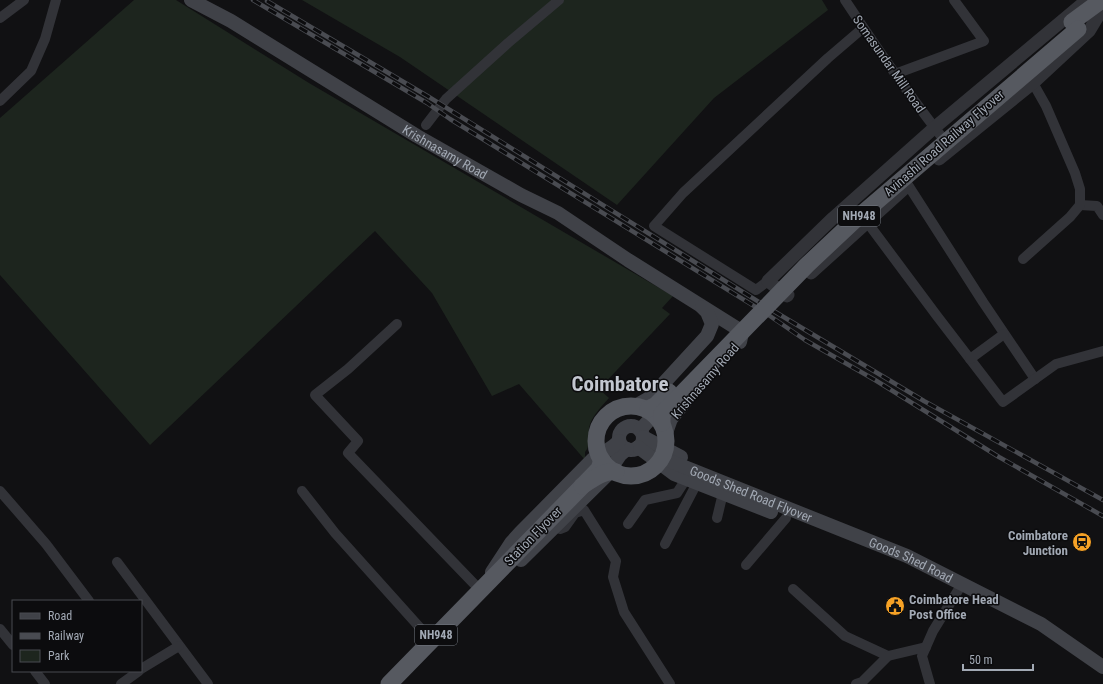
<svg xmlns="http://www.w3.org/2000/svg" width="1103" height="684" viewBox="0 0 1103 684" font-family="'Roboto Condensed',sans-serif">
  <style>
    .green { fill: #1d251e }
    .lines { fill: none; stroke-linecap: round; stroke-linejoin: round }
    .minor { stroke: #323338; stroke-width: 10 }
    .tertiary { stroke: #323338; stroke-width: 13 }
    .secondary { stroke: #404248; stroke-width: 14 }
    .trunk { stroke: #565960; stroke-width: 17 }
    .rail-casing { stroke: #494b51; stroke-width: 4.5 }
    .rail { stroke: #0c0c0e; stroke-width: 3; stroke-dasharray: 9; stroke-linecap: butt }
    .trunk-bridge { stroke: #565960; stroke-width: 17 }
    .labels { text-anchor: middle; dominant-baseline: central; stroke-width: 3; stroke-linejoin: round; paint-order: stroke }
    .shield { fill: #0c0c0e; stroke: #757a82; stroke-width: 1 }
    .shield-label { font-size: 12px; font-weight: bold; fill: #a2a9b4 }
    .street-label { font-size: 13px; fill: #a2a9b4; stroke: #0c0c0e }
    .poi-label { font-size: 13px; font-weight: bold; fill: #a2a9b4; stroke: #0c0c0e; text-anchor: end }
    .town-label { font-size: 21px; font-weight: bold; fill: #c3c7d0; stroke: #0c0c0e }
  </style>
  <rect width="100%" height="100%" fill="#111113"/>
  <g class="green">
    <path d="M134,0H176L309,83L673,296L662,308L670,314L599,389L609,398C602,406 594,414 590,424C587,434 592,444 585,452V460L519,384L492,396L432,293L375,231L150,445L0,275V118Z"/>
    <path d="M302,0H822L828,10L714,98L617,205L400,57Z"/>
  </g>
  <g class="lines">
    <g class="minor">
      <path d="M845,0C878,50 912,100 949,146"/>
      <path d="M0,18L24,0"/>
      <path d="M895,74L984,41L954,0"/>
      <path d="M0,101L31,71L45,39L56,0"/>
      <path d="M426,125L446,99L508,43L559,0"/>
      <path d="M908,185L983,302L1035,379"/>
      <path d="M1080,205L1097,206L1103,215"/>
      <path d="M867,222L937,316L1003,402L1056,364L1103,351"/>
      <path d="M1023,259L1070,217L1080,205V189L1075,173L1046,106L1033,83"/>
      <path d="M768,281L756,290L654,226L683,193L828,58L863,28"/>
      <path d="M397,324L348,369L315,395L358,441L348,453L480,590"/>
      <path d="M970,359L1004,334"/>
      <path d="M0,491L46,544L89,601"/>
      <path d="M302,491L335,533L431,640"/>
      <path d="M717,518L723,493"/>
      <path d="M628,524L645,500L677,493L686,479"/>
      <path d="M557,525L560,529L565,527L575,513L584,510L616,561L613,577L624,612L670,684"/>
      <path d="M665,544L697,483"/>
      <path d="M117,562L208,684"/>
      <path d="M746,565L786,518"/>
      <path d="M793,589L845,636L888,656"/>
      <path d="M0,629L13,645"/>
      <path d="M141,669L179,646"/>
      <path d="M35,671L45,684"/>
      <path d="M121,684L139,671"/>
      <path d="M856,684L862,682L888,656L926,647"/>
      <path d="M930,684L922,656L933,631L962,584"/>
    </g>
    <g class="tertiary">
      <path d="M939,159L1033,83L1089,31L1103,8"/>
      <path d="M811,273L906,187"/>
      <path d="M788,295L787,296L768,281L833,218L934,128L1087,0"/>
    </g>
    <g class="secondary">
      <path id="s1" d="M191,0L231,21L417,136L521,195L558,213L628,260L738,329L742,333L740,342"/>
      <path d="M637,405L651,397L707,336L712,324L707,312L702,307"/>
      <circle cx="631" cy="438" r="12"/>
      <path d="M640,430L653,416"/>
      <path d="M666,433L671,419L693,392"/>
      <path d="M643,437L681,457"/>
      <path d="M638,447L674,474L771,512"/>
      <path id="s2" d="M662,458L907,556L1041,624L1103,667"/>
      <path d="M521,560L605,477L620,455L627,449"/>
      <path d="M492,572L511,543L520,533L593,459C603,452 611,450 619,441"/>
    </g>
    <g class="trunk">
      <path d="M1072,22L1098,3"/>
      <path d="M389,684L599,469L602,460"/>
    </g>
    <defs>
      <g id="rail">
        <path d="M253,0L427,103L450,119L767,314L805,340L875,380L999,457L1103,516"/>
        <path d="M267,1L429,97L772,310L924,401L1103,500"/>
      </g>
    </defs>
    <use href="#rail" class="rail-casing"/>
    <use href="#rail" class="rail"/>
    <g class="trunk-bridge">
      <circle cx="631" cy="441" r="35"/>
      <path d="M648,409L656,405L669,392"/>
      <path d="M662,423V414L807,265L856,219L1078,29"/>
      <path d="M582,486C592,480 603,470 616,472"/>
    </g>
  </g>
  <defs>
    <symbol id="station-disc" viewBox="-11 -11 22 22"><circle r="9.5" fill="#f6a226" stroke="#0c0c0e"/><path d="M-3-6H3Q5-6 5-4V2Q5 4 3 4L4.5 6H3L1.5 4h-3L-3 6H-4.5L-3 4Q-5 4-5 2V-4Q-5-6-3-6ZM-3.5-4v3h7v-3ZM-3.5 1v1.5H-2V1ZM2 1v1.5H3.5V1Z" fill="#111"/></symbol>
    <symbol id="civic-disc" viewBox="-11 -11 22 22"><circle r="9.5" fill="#f6a226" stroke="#0c0c0e"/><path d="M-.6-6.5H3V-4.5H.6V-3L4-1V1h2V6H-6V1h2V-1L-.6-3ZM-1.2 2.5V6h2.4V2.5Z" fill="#111"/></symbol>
  </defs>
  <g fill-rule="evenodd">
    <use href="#station-disc" x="1071" y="531" width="22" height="22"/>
    <use href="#civic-disc" x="884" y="595" width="22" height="22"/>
  </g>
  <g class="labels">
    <g class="shield">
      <rect x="838" y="206" width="42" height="20" rx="3"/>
      <rect x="415" y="625" width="42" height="20" rx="3"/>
    </g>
    <g class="shield-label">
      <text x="859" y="216">NH948</text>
      <text x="436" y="635">NH948</text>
    </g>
    <g class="street-label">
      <text transform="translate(889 64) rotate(55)">Somasundar Mill Road</text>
      <text transform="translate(944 143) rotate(-41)">Avinashi Road Railway Flyover</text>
      <text stroke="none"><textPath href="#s1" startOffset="296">Krishnasamy Road</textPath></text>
      <text transform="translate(705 381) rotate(-49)">Krishnasamy Road</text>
      <text stroke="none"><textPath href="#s2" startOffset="96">Goods Shed Road Flyover</textPath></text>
      <text transform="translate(533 536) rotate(-46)">Station Flyover</text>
      <text stroke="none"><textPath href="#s2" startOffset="269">Goods Shed Road</textPath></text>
    </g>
    <g class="poi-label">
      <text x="1068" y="535">Coimbatore<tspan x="1068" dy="15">Junction</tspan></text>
      <text x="909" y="599" text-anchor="start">Coimbatore Head<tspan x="909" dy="15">Post Office</tspan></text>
    </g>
    <g class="town-label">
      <text x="620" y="384">Coimbatore</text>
    </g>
  </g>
  <rect x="12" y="600" width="130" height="72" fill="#0c0c0e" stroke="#484b50"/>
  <rect x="20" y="613" width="20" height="6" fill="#404248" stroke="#484b50"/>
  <text x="48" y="620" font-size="12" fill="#a2a9b4">Road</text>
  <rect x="20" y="633" width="20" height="6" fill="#494b51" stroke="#484b50"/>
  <text x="48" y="640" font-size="12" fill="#a2a9b4">Railway</text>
  <rect x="20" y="650" width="20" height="12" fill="#1d251e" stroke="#484b50"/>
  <text x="48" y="660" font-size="12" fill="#a2a9b4">Park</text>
  <path d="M963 664v6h70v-6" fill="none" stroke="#a2a9b4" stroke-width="2"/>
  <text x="969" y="664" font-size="12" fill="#a2a9b4" stroke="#0c0c0e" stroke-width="3" paint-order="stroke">50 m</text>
</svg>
